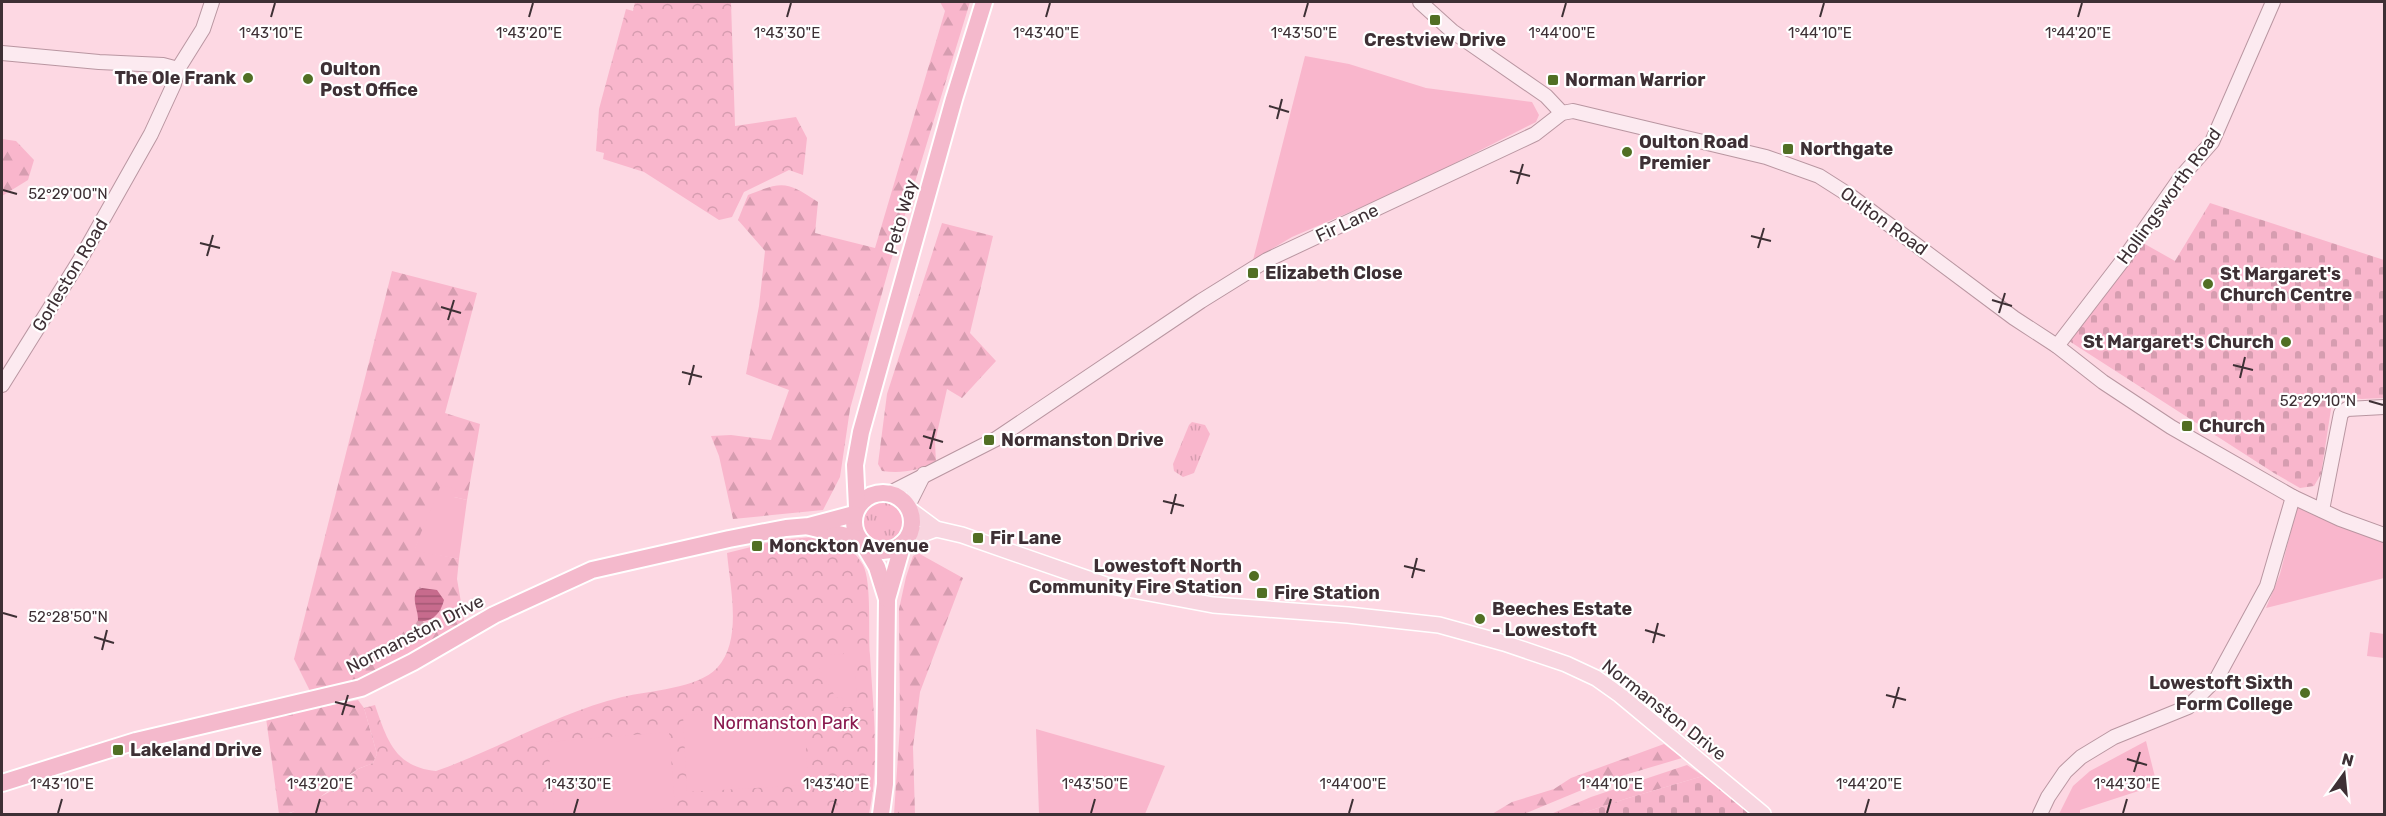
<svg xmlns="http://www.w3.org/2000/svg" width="2386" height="816" viewBox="0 0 2386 816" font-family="Rubik,sans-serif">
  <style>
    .grass { fill: url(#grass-tufts) }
    .forest { fill: url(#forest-firs) }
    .cemetery { fill: url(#cemetery-stones) }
    .park { fill: url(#park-crowns) }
    .garden { fill: #f9b6cc }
    .water { fill: url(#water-rules) }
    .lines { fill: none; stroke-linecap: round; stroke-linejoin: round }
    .secondary-casing { stroke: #b996a1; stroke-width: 16 }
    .primary-casing { stroke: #fff; stroke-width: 18 }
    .highway-casing { stroke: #fff; stroke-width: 20 }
    .secondary { stroke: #fceaf0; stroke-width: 14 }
    .primary { stroke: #f8d5e0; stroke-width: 15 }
    .highway { stroke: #f4b9cc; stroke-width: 16 }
    .ticks { fill: none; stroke: #3e3035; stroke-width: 2 }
    .poi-dot { fill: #516f24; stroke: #fff; stroke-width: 2 }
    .labels { text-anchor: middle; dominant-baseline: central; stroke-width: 4.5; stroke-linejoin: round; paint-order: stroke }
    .poi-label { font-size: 18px; font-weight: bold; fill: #3e3035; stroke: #fff; text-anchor: start }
    .street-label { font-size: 18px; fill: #3e3035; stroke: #fff }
    .park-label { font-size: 18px; fill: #89184e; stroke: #fff }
    .ticks-label { font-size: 15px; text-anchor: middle; fill: #3e3035; stroke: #fff; stroke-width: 4.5; stroke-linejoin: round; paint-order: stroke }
  </style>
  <defs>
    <pattern id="grass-tufts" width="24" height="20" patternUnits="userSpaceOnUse" patternTransform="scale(1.5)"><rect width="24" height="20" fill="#f9b6cc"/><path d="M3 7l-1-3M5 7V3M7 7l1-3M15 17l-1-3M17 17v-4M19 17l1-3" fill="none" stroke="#d69db0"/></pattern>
    <pattern id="forest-firs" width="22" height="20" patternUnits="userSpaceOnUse" patternTransform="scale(1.5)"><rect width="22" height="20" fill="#f9b6cc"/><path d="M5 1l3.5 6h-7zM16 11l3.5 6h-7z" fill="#d69db0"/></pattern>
    <pattern id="cemetery-stones" width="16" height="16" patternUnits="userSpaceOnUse" patternTransform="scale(1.5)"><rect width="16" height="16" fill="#f9b6cc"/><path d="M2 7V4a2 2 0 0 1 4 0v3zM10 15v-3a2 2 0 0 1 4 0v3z" fill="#d69db0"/></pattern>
    <pattern id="park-crowns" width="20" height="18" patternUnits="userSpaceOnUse" patternTransform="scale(1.5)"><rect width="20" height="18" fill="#f9b6cc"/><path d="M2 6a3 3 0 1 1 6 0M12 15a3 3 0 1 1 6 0" fill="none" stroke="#d69db0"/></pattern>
    <pattern id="water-rules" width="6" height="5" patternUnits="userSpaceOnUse" patternTransform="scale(1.5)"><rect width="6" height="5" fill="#c76b8d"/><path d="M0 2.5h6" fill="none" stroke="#a35874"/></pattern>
  </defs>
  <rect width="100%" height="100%" fill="#fdd8e3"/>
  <g class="grass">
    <path d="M1192,422L1205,425L1210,434L1194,473L1183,477L1174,471L1173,464L1189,425Z"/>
    <circle cx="883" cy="522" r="22"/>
  </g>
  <g class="forest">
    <path d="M940,2H970L890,264L850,409L840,477L823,510L733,519L719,456L711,436L731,435L771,440L789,390L746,374L759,306L765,251L738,220L748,195C783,181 786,181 818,202L815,233L875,248L945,11Z"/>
    <path d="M2,139L16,141L34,160L28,180L2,196Z"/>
    <path d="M942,223L993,236L970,333L996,361L962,398L947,389L935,442L936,463C917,470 903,474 882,471L878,464L887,394Z"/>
    <path d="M392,271L477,293L445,413L480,424L467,500L454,497C435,515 423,525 415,550L459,559L457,579L465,626L354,683L311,693L294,659Z"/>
    <path d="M918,553L963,578L920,692L913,747L915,814H894L900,726L899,609L906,577L913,556Z"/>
    <path d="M358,700L364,708L377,754L373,763C367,766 360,767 355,771C333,785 307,814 279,814L266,718Z"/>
    <path d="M1664,744L1682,758L1601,782L1524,814H1492L1512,802L1554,789L1571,778Z"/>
    <path d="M1687,765L1703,776L1625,799L1580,814H1551L1591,797Z"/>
  </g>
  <g class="cemetery">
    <path d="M2210,203L2384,260V398L2362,399L2333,396L2321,474L2314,486L2300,488L2274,473L2069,341L2143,243L2175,261Z"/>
    <path d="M1703,776L1753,814H1580L1625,799Z"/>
  </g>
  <g class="park">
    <path d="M635,2H731L735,126L796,117L807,138L803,175L789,170L744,192L732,217L719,220L644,172L603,159L604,153L596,151L599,109L626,9L633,11Z"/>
    <path d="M824,536C841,543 853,548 863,565C872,582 868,634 870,655C873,708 880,762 869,814H289L331,791L358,769L373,763L377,754L364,708L375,705C387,740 395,767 436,771C499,749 557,713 622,697C648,691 699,688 717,668C743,640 730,588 727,553L779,540Z"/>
  </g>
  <g class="garden">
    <path d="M1305,56L1349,64L1426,88L1532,102L1539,115L1536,122L1408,187L1292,237L1253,260Z"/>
    <path d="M441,485L456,489L454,497L467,500L459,559L414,551C422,528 433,507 441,485Z"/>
    <path d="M2297,507L2384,538V578L2266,608L2280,574Z"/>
    <path d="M2370,632L2384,634V658L2367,656Z"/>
    <path d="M844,650H857V657L855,659L857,707H844L842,697L836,698L818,666L828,655L844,654Z"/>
    <path d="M804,709L808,785L687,792L683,715Z"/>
    <path d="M1036,729L1165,766L1145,814H1039Z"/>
    <path d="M669,732L675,808L600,814H554L548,742Z"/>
    <path d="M2146,741L2157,785L2080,810V814H2059L2073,786L2090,771Z"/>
  </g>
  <path class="water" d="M422,588L437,590L444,600C441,613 432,623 418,621C419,611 411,600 417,590Z"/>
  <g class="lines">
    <defs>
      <g id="secondary">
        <path d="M1420,2L1452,31L1546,96L1562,113"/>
        <path d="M2,53L99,62L163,65L178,69"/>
        <path d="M2057,346L2123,260L2181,177L2212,142L2273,2"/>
        <path d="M2,385L80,260L151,134L174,84L178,69L203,29L212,2"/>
        <path d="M890,493L996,439L1201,301L1267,260L1535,134L1562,113L1573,111L1766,157L1819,176L1852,197L2014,318L2057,346L2103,382L2171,427L2293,497L2340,519L2384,535"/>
        <path d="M908,506L924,474"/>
        <path d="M2322,510L2341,413L2347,409L2384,407"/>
        <path d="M2040,814L2048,797L2065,772L2081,757L2114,737L2188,707L2217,678L2267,586L2293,497"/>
      </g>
      <g id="primary">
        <path d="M909,509L936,529L962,535L1106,585L1213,605L1348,615L1439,625L1504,643L1566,664L1596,678L1620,695L1763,814"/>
        <path d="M906,540L936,529"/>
      </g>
      <g id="highway">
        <circle cx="883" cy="522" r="29"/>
        <path d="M857,507L855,465L861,432L954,99L984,2"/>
        <path d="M810,527L859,539"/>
        <path d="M864,545L877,567L887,599L885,784L881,814"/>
        <path d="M887,599L903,543"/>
        <path d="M2,783L136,741L361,688L413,662L494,615L592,570L729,539L786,528L809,526L854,514"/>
      </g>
    </defs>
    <use href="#secondary" class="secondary-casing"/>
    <use href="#primary" class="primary-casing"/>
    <use href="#highway" class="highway-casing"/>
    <use href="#secondary" class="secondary"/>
    <use href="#primary" class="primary"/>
    <use href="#highway" class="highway"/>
  </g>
  <path class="ticks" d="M271,17L275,3M529,17L533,3M787,17L791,3M1046,17L1050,3M1304,17L1308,3M1562,17L1566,3M1820,17L1824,3M2078,17L2082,3M1269,106L1289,112M1277,119L1282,99M1510,171L1530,176M1517,184L1523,164M3,190L17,194M1751,236L1771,241M200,243L220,248M1758,248L1764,228M207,256L213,235M1992,300L2012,306M441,307L461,313M1999,313L2005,293M448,320L454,300M2233,365L2253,370M682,372L702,377M2240,378L2245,357M689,385L694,365M2369,401L2383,405M923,436L943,442M930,449L935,429M1163,501L1184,506M1171,514L1176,494M1404,566L1425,571M1412,578L1417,558M3,613L17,617M1645,630L1665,636M94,637L114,643M1653,643L1658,623M102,650L107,630M1886,695L1906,700M335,702L355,707M1893,708L1899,687M342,715L348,695M2127,759L2147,765M2134,772L2140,752M58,813L62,799M316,813L320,799M574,813L578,799M832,813L836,799M1091,813L1095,799M1349,813L1353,799M1607,813L1611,799M1865,813L1869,799M2123,813L2127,799"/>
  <g class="poi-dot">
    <rect x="1429" y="14" width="12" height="12" rx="3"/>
    <circle cx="248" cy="78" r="6"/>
    <circle cx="308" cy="79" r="6"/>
    <rect x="1547" y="74" width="12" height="12" rx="3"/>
    <rect x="1782" y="143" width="12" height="12" rx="3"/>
    <circle cx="1627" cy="152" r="6"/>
    <rect x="1247" y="267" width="12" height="12" rx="3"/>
    <circle cx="2208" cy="284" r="6"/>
    <circle cx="2286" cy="342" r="6"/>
    <rect x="2181" y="420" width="12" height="12" rx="3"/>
    <rect x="983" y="434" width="12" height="12" rx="3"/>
    <rect x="972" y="532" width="12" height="12" rx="3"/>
    <rect x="751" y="540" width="12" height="12" rx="3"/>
    <circle cx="1254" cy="576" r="6"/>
    <rect x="1256" y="587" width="12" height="12" rx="3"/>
    <circle cx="1480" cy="619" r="6"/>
    <circle cx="2305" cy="693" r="6"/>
    <rect x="112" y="744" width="12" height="12" rx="3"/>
  </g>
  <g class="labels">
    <g class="poi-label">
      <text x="1435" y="40" text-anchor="middle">Crestview Drive</text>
      <text x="320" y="69">Oulton<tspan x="320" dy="21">Post Office</tspan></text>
      <text x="236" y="78" text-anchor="end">The Ole Frank</text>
      <text x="1565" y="80">Norman Warrior</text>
      <text x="1639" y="142">Oulton Road<tspan x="1639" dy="21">Premier</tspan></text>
      <text x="1800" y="149">Northgate</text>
      <text x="1265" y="273">Elizabeth Close</text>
      <text x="2220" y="274">St Margaret's<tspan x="2220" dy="21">Church Centre</tspan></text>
      <text x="2274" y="342" text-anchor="end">St Margaret's Church</text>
      <text x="2199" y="426">Church</text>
      <text x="1001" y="440">Normanston Drive</text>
      <text x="990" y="538">Fir Lane</text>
      <text x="769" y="546">Monckton Avenue</text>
      <text x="1242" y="566" text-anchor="end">Lowestoft North<tspan x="1242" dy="21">Community Fire Station</tspan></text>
      <text x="1274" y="593">Fire Station</text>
      <text x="1492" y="609">Beeches Estate<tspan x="1492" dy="21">- Lowestoft</tspan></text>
      <text x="2293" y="683" text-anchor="end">Lowestoft Sixth<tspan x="2293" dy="21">Form College</tspan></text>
      <text x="130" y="750">Lakeland Drive</text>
    </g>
    <g class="street-label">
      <text transform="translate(2169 196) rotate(-54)">Hollingsworth Road</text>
      <text transform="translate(901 217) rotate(-74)">Peto Way</text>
      <text transform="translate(1884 221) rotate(36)">Oulton Road</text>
      <text transform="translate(1347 223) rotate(-25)">Fir Lane</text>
      <text transform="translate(70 275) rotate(-59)">Gorleston Road</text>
      <text transform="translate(415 634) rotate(-27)">Normanston Drive</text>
      <text transform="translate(1664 710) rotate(38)">Normanston Drive</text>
    </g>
    <g class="park-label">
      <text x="786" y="723">Normanston Park</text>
    </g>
  </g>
  <g class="ticks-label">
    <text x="271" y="38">1°43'10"E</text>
    <text x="529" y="38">1°43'20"E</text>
    <text x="787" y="38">1°43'30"E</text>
    <text x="1046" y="38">1°43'40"E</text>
    <text x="1304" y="38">1°43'50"E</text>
    <text x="1562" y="38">1°44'00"E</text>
    <text x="1820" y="38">1°44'10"E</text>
    <text x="2078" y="38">1°44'20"E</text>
    <text x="68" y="199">52°29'00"N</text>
    <text x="2318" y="406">52°29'10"N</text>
    <text x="68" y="622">52°28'50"N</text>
    <text x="62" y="789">1°43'10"E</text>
    <text x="320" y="789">1°43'20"E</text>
    <text x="578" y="789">1°43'30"E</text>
    <text x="836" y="789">1°43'40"E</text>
    <text x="1095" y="789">1°43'50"E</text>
    <text x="1353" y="789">1°44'00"E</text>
    <text x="1611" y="789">1°44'10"E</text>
    <text x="1869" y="789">1°44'20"E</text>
    <text x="2127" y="789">1°44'30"E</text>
  </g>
  <rect width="2386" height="816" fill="none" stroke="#3e3035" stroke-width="6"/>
  <g transform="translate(2344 774) rotate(15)" stroke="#ffffff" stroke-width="4.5" paint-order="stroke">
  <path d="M0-4.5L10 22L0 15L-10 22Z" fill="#3e3035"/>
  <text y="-9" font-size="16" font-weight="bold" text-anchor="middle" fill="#3e3035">N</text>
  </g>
</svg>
